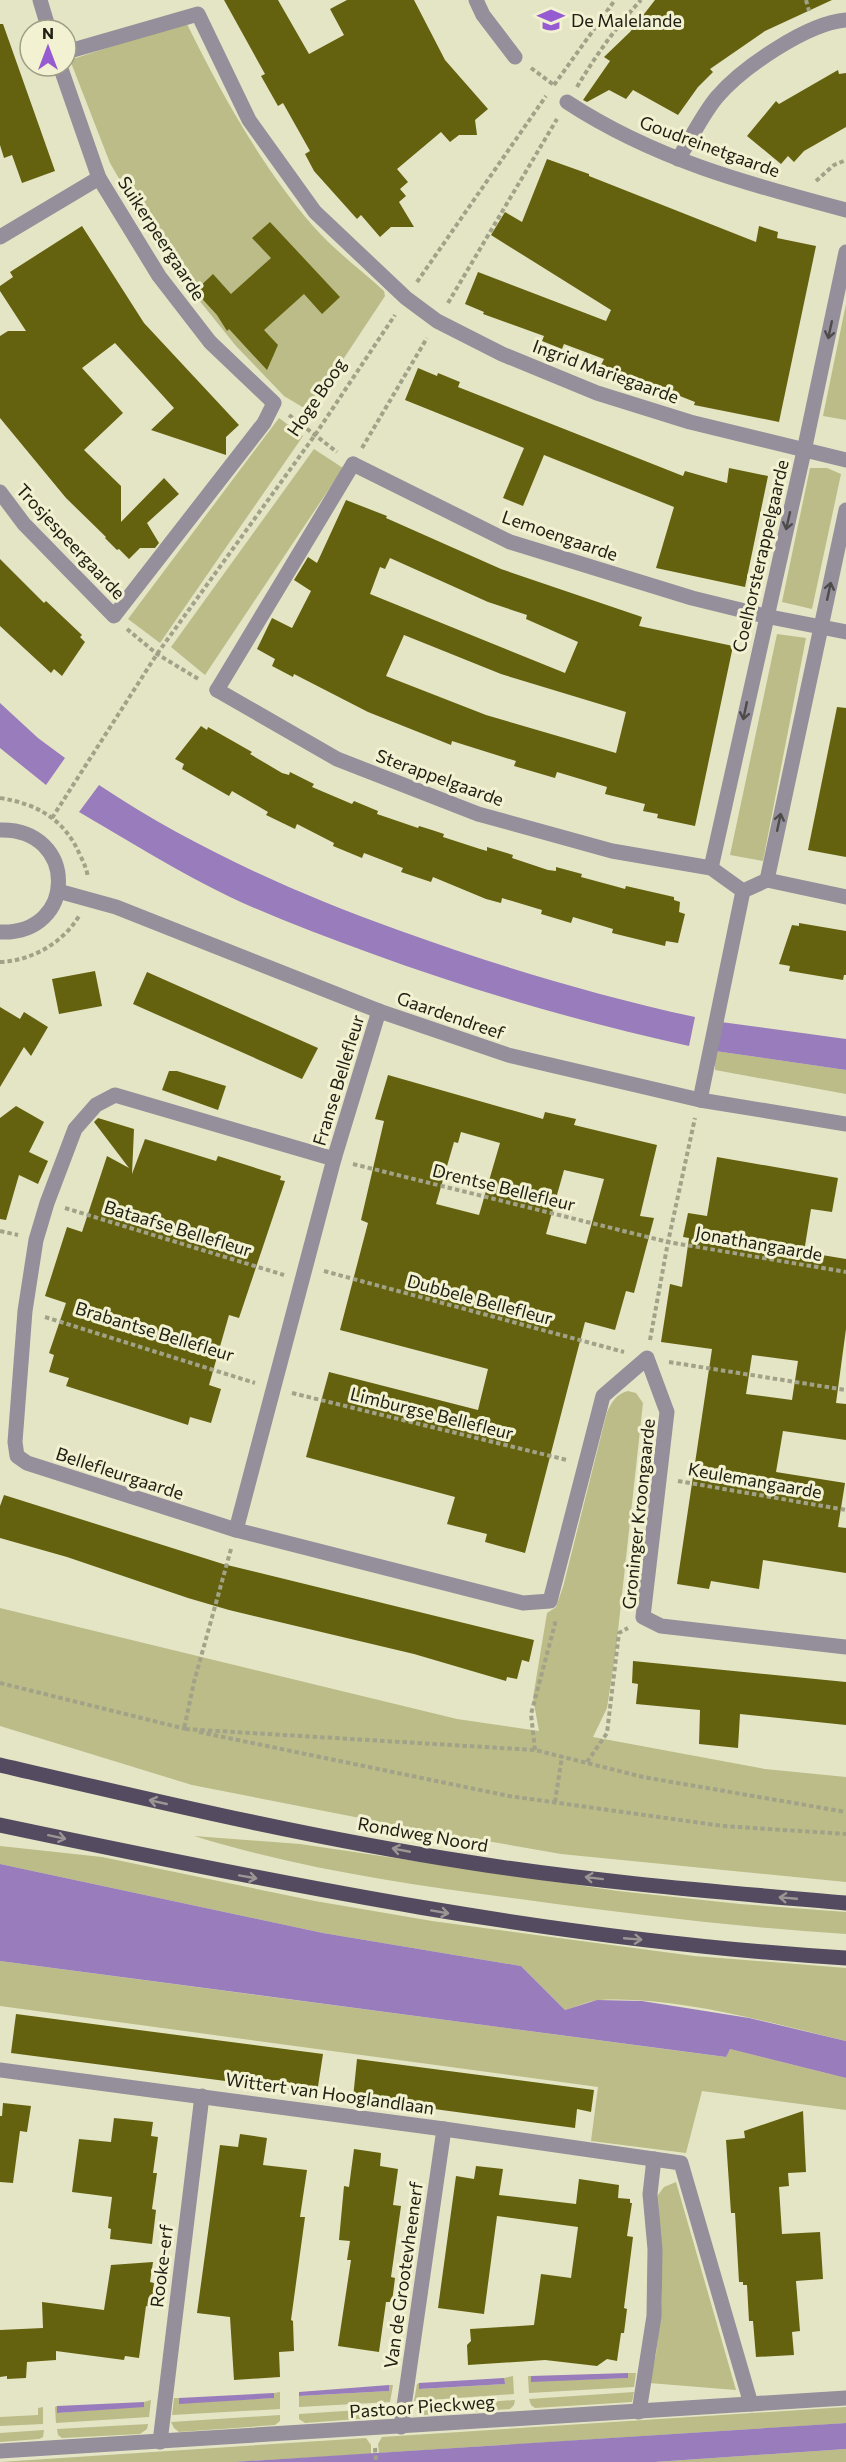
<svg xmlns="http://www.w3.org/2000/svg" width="846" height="2462" viewBox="0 0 846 2462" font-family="Commissioner,sans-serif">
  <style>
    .green { fill: #bbbc88 }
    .water { fill: #997cbc }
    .building { fill: #64620e; fill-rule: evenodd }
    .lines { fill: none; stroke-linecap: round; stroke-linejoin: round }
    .path { stroke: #a2a289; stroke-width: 4; stroke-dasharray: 4.5 3; stroke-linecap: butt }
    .pedestrian { stroke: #948f9b; stroke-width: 15 }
    .minor { stroke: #948f9b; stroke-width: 15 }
    .tertiary { stroke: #948f9b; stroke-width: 15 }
    .primary { stroke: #544b60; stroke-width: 15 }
    .oneway { stroke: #4e4c4b }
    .oneway2 { stroke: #9b9693 }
    .labels { text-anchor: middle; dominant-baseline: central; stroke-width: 6; stroke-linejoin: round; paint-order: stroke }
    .poi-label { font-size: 18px; fill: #202015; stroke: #f2f2d2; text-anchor: start }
    .street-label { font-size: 18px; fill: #202015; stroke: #f2f2d2 }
  </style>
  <rect width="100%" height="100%" fill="#e4e5c5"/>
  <g class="green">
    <path d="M186,22C222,95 260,164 313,226C334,250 361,270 384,291L385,296L309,411L284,396L236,346L165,258L110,163L70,60Z"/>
    <path d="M846,304V420L823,416Z"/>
    <path d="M279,418L303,436L160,643L128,619Z"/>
    <path d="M314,449L343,468L205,675L171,647Z"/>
    <path d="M810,468H827L841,474L812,609L782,602Z"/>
    <path d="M777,634L806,638L763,861L730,855Z"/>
    <path d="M715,1051L846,1070V1094L715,1070Z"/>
    <path d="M628,1391L636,1393L643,1403L616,1649L607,1708L593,1737L765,1769L846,1777V1882L561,1854L406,1827L192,1785L0,1726V1608L457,1719L539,1731L533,1698L547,1613L556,1607L563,1587L607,1412C612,1402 616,1394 628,1391Z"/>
    <path d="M194,1836L300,1844L618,1891L740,1904L846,1912V1934C737,1927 629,1914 520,1899C410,1885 300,1869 194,1836Z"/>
    <path d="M0,1846L102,1857L315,1901L432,1921L694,1956L846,1968V2041C771,2023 677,1996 600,2000C588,2001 576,2007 565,2010L521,1966L323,1933L0,1864Z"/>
    <path d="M0,1961L725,2057L730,2049L846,2078V2110L702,2091L686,2153L591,2141L598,2087L0,2006Z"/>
    <path d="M676,2182L736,2390L649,2383L656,2354L662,2301L658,2195L664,2187Z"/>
    <path d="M628,2373H636L634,2387L529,2393L528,2376H531V2381L628,2378Z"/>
    <path d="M513,2376L514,2394L414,2401L417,2384L419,2383L420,2389L504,2384V2378Z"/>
    <path d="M389,2385H393L390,2402L299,2407V2396L389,2391Z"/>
    <path d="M280,2392V2409L172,2415L174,2398H179V2403L274,2398V2393Z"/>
    <path d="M634,2392L632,2402L535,2408L531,2405L529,2399Z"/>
    <path d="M151,2400L149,2417L56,2423L55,2407L57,2406V2413L144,2406V2402Z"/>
    <path d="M515,2400L514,2405L510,2409L422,2415L414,2407Z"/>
    <path d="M43,2407V2424L0,2426V2417L38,2415V2408Z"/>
    <path d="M846,2407V2423L379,2453L378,2444L382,2437Z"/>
    <path d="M390,2408L384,2417L305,2423L299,2419V2414Z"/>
    <path d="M280,2415V2421L275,2425L179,2432L174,2428L171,2422Z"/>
    <path d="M148,2424L147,2429L140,2434L62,2438L58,2435L57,2429Z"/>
    <path d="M44,2430L43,2437L39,2439L0,2442V2433Z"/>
    <path d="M366,2438L371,2445V2454L233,2462H0Z"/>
    <path d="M846,2449V2462H655Z"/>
  </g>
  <g class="water">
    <path d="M0,703L38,738L65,758L46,785L0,748Z"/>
    <path d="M99,785C192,847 293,892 398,930C498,966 591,994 695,1017L689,1046C580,1022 474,991 370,953C323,936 275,918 230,897C178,872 129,841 79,812Z"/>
    <path d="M721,1022L846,1039V1070L715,1051Z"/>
    <path d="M0,1864L323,1933L521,1966L565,2010L597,2000L642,2001L749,2018L846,2041V2078L730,2049L726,2057L0,1961Z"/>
    <path d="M628,2373V2378L531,2382V2376Z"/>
    <path d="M504,2378L505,2384L419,2389V2383Z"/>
    <path d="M389,2385V2391L299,2396V2392Z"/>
    <path d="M274,2393V2398L179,2404V2398Z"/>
    <path d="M144,2402V2407L57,2413V2406Z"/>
    <path d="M846,2423V2449L655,2462H233Z"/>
  </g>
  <g class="building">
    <path d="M224,0H278L309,54L344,35L330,9L347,0H414L445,60L488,109L475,120L477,135H459L450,142L441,132L397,169L408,182L400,189L406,196L399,202L414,227H391L380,237L361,215L357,219L314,171L305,154L310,151L283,103L278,106L261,76L265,74Z"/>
    <path d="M655,0H832L765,31L710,69L713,72L698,87L678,115L633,90L626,99L609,90L587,102L583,100L610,61L604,57L630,32Z"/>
    <path d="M0,24H3L55,171L22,183L12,155L4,158L0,145Z"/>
    <path d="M838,70L839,74L846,73V127L804,151L794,162L788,156L781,164L747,136L776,101L779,104Z"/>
    <path d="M547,159L589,174V176L756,242L759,226L778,232L777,238L816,246L779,422L694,405L695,402L601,365L604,359L564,344L562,349L542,341L544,336L483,314L484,312L465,304L478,272L606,321L611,310L491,235L505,212L522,222Z"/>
    <path d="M270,222L340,297L322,314L304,294L264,330L278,345L267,370L229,329L227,331L217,315L195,291L213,274L231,294L271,258L252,238Z"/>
    <path d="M82,226L144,323L239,425L226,437V455L151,430L174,408L115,343L82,368L123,413L84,450L121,486V522L164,478L179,494L147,523L159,543L155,548H140L129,559L119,549L117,550L105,538L106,537L66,498L0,418V336L8,331H26L0,291V286L13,277L10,272Z"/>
    <path d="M418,368L437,376L438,373L460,382L458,387L683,476L685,471L727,483L729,468L768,476L745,587L656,568L674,507L544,455L523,506L503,498L524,448L405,400Z"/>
    <path d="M346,500L387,516L386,518L501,569L642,617L639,626L733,646L695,826L657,818L658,814L643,811L645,804L605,794L607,787L557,772L555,778L514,766L516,761L452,741L451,745L368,712L294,674L293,677L272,666L275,659L257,649L272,618L292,628L311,591L294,580L308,557L317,563ZM390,558L488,602L527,615L526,619L578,642L565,673L370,594L380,567L385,569ZM404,635L501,674L626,712L616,753L486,715L386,676Z"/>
    <path d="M0,559L44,603L46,601L82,635L80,637L85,642L62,676L54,669L51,673L0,626Z"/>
    <path d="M837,707L846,708V857L808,850Z"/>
    <path d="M201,726L207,730L208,727L252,752L250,754L282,773L289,775L290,772L314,784L312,787L352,804L354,801L378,811L377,814L418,828L419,826L432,830L444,834L443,837L480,849L487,851V847L513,855L512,858L548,870L556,871V867L582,874L581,877L618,887L625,889L626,886L674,897V900L680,902L679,912L685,914L678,943L666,941L665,946L612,933L613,929L573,917L571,923L541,914L542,910L502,898L501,903L486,899L433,877L431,882L401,872L403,868L364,853L362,858L333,846L334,843L297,824L295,829L266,815L268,812L232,791L229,796L182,769L184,764L175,759Z"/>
    <path d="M799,923L846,931V975H844L843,980L789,971L790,966L779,964L792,925L799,926Z"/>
    <path d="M95,971L102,1006L59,1014L52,979Z"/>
    <path d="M147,972L318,1048L302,1079L133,1004Z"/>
    <path d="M0,1007L20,1019L24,1012L48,1027L31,1056L24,1047L0,1087Z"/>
    <path d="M169,1071H177L226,1086L218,1110L162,1090Z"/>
    <path d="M388,1075L543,1119L545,1112L576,1119L574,1125L657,1145L640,1216L654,1218L634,1293L626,1291L615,1330L585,1322L525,1553L485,1542L487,1534L447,1524L455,1497L306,1457L329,1372L478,1410L488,1369L340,1330L368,1223L361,1220L384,1121L375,1119ZM461,1132L500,1143L479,1215L436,1204L454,1142L458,1143ZM564,1170L604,1179L586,1244L546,1234Z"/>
    <path d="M16,1106L44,1122L29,1152L48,1161L38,1184L19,1175L6,1220L0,1219V1118Z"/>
    <path d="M98,1118L134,1129L132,1174L145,1139L216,1161L218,1156L281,1176L280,1180L285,1181L239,1318L229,1315L209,1385L221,1389L211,1423L190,1417L188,1425L107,1399L66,1386L69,1378L49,1372L54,1355L49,1353L66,1303L45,1296L67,1227L82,1232L107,1156L129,1168L94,1122Z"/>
    <path d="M717,1157L838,1178L832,1212L811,1209L804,1252L846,1259V1329L836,1403L846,1404V1440L783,1431L776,1472L845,1483L838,1527L846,1528V1573L763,1560L759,1589L711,1581L709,1589L677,1584L712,1349L661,1342L670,1284L682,1287L689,1238L683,1237L688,1213L707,1216ZM752,1355L798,1361L792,1400L746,1394Z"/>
    <path d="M4,1495L223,1564L534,1640L529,1662L522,1660L517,1679L507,1677L506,1681L414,1654L229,1610L188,1598L67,1557L0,1538V1506Z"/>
    <path d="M633,1661L846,1682V1725L740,1714L738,1748L699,1744L700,1710L636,1704L638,1684L632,1683Z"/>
    <path d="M16,2014L323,2054L317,2093L11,2053Z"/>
    <path d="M357,2059L594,2090L591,2112L577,2109L575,2128L353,2098Z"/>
    <path d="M3,2103L31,2106L27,2132L20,2131L13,2183L0,2182V2116H2Z"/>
    <path d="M803,2111L806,2172L788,2173L789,2186L779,2187L782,2234L820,2232L823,2279L796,2281L800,2331L792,2332L794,2355L756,2357L753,2321H749L747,2285H743V2282H739L735,2213H731L726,2140L745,2138L744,2131Z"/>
    <path d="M114,2118L153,2122L151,2136L158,2137L153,2173H157L152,2209L156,2210L152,2244L110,2239L111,2229L108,2228L112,2197L72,2192L79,2139L111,2142Z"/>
    <path d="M240,2134L267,2138L263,2165L307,2170L300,2217H305L291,2320L293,2321L294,2351L279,2352L280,2377L234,2380L230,2317L197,2313L220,2145L238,2147Z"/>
    <path d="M354,2149L381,2153L380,2166L398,2169L393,2205L401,2206L391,2277L395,2278L392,2302H386L379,2352L338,2346L351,2260H347L350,2241L339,2240L344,2186L349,2187Z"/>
    <path d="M476,2166L503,2169L499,2195L576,2204L579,2179L619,2185L618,2198L630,2199V2203H632L627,2236L633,2237L624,2308L627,2309L624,2333H621L617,2361L607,2359L597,2366L545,2360L468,2365L467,2345L471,2341L470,2329L534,2325L541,2274L571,2278L578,2227L497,2216L484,2314L438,2308L456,2176L474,2179Z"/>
    <path d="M153,2262L150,2282L154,2283L151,2307L146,2306L139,2358L125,2356L124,2360L56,2351V2360L27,2362L26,2378L7,2379V2376L0,2377V2330L43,2328L42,2302L104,2310L111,2265Z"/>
  </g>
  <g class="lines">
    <g class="path">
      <path d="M806,0L809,11"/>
      <path d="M531,68L554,85"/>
      <path d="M554,85L615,0"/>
      <path d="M577,87C596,55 616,27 641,0"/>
      <path d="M816,181L834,165L846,160"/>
      <path d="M417,282L546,96"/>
      <path d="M448,303L557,119"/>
      <path d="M289,415L337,452"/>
      <path d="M362,448L427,338"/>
      <path d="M127,629L157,654L200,680"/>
      <path d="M0,798C38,804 65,820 80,855C84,863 87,870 88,878"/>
      <path d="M52,818L157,654L315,435L395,315"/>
      <path d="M0,962C31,961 63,943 79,916"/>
      <path d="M353,1164L668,1242L846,1272"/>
      <path d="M65,1208L284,1275"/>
      <path d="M0,1231L18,1235"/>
      <path d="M324,1271L624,1352"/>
      <path d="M45,1317L255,1383"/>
      <path d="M650,1340L668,1242L695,1118"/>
      <path d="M669,1362L846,1390"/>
      <path d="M292,1393L567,1460"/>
      <path d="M678,1481L846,1510"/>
      <path d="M231,1549L194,1682L184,1729L535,1750L643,1777L846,1812"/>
      <path d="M0,1683L186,1729"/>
      <path d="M199,1732L509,1796L723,1826L846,1834"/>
      <path d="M535,1750L531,1714L555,1624L554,1619"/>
      <path d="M587,1762L607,1733L619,1633L628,1628"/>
      <path d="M555,1802L562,1756"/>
      <path d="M375,2448L376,2462"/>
    </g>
    <path class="pedestrian" d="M217,690L353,464"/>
    <g class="minor">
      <path d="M40,0L49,30"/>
      <path d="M476,0L483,15L515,57"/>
      <path d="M66,52L198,14L249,120L315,212L406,298L437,321L502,354L597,393L690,422L846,460"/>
      <path d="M567,102C654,159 747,184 846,210"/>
      <path d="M678,159C691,139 702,115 717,97C742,68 807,23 846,20"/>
      <path d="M0,237L99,178"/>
      <path d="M353,464L510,542L692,598L765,616L846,632"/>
      <path d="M0,492L24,524L114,616L264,423L274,403L210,342L159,276L99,178L60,66"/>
      <path d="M217,690L337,759L478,814L612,851L711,868L743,891"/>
      <path d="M711,868L804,451L846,252"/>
      <path d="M767,880L846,510"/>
      <path d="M743,891L767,880L846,897"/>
      <path d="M700,1100L743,891"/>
      <path d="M334,1159L115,1095L96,1105L75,1129L47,1203L36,1240L25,1311L15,1442L17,1456L27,1463L236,1530L523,1603L550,1601L603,1396L647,1358L667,1412L643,1617L661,1626L846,1647"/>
      <path d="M236,1530L334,1159L379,1011"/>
      <path d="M0,2070L444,2129L681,2163L751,2404"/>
      <path d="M639,2412L654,2316L655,2249L650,2194L654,2159"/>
      <path d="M401,2427L444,2129"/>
      <path d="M160,2442L202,2096"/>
      <path d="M0,2451L846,2398"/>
    </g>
    <g class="tertiary">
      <path d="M0,830C78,828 78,935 0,932"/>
      <path d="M58,891L116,907L379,1011L508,1055L700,1100L846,1124"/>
    </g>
    <g class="primary">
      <path d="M0,1765C155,1801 310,1838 467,1862C592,1882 720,1892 846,1903"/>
      <path d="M0,1825C280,1884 560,1941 846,1958"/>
    </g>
  </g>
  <defs><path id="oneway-shaft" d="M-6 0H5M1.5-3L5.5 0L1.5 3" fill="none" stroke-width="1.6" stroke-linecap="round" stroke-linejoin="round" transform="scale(1.5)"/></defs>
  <g class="oneway">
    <use href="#oneway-shaft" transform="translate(830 330) rotate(102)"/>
    <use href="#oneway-shaft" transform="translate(788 521) rotate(103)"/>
    <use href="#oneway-shaft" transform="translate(829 591) rotate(-78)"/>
    <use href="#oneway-shaft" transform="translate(745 711) rotate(102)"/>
    <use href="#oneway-shaft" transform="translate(779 822) rotate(-78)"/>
  </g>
  <g class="oneway2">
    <use href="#oneway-shaft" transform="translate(158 1802) rotate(-167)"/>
    <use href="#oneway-shaft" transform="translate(57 1837) rotate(12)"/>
    <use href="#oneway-shaft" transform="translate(401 1850) rotate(-169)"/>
    <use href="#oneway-shaft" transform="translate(248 1877) rotate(10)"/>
    <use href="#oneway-shaft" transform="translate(594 1878) rotate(-173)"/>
    <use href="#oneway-shaft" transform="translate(788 1898) rotate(-175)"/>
    <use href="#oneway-shaft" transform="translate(440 1912) rotate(10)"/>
    <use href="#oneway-shaft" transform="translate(633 1939) rotate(5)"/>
  </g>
  <defs>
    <symbol id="school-bare" viewBox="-9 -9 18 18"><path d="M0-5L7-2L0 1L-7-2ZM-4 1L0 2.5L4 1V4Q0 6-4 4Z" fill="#965ad1" stroke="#f2f2d2" stroke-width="2.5" paint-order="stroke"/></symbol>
  </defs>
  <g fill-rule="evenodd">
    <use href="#school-bare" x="532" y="1" width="38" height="38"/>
  </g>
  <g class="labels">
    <g class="poi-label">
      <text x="571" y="20">De Malelande</text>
    </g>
    <g class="street-label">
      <text transform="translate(710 146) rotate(20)">Goudreinetgaarde</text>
      <text transform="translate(162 238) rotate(57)">Suikerpeergaarde</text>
      <text transform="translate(606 371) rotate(20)">Ingrid Mariegaarde</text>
      <text transform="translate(316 397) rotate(-56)">Hoge Boog</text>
      <text transform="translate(560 535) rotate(19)">Lemoengaarde</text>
      <text transform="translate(71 541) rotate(47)">Trosjespeergaarde</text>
      <text transform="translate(760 556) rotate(-77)">Coelhorsterappelgaarde</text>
      <text transform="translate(440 777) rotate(20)">Sterappelgaarde</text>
      <text transform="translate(451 1015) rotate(19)">Gaardendreef</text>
      <text transform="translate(338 1080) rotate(-73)">Franse Bellefleur</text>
      <text transform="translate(504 1187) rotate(14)">Drentse Bellefleur</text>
      <text transform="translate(178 1228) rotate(17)">Bataafse Bellefleur</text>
      <text transform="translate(759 1243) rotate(10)">Jonathangaarde</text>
      <text transform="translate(480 1299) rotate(15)">Dubbele Bellefleur</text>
      <text transform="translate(155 1331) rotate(17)">Brabantse Bellefleur</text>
      <text transform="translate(432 1413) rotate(14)">Limburgse Bellefleur</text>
      <text transform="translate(120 1473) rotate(18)">Bellefleurgaarde</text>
      <text transform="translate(755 1480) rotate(10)">Keulemangaarde</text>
      <text transform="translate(638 1514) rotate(-84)">Groninger Kroongaarde</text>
      <text transform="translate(423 1834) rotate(10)">Rondweg Noord</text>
      <text transform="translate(330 2093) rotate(8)">Wittert van Hooglandlaan</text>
      <text transform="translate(161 2266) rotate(-83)">Rooke-erf</text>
      <text transform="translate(403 2275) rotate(-82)">Van de Grootevheenerf</text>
      <text transform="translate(422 2406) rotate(-4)">Pastoor Pieckweg</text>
    </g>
  </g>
  <g transform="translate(48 48)"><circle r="28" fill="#f2f2d2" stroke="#9e9e86" stroke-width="1.5"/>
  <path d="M0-4.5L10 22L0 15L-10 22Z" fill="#965ad1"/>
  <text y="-9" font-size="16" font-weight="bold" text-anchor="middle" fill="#202015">N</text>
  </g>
</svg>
